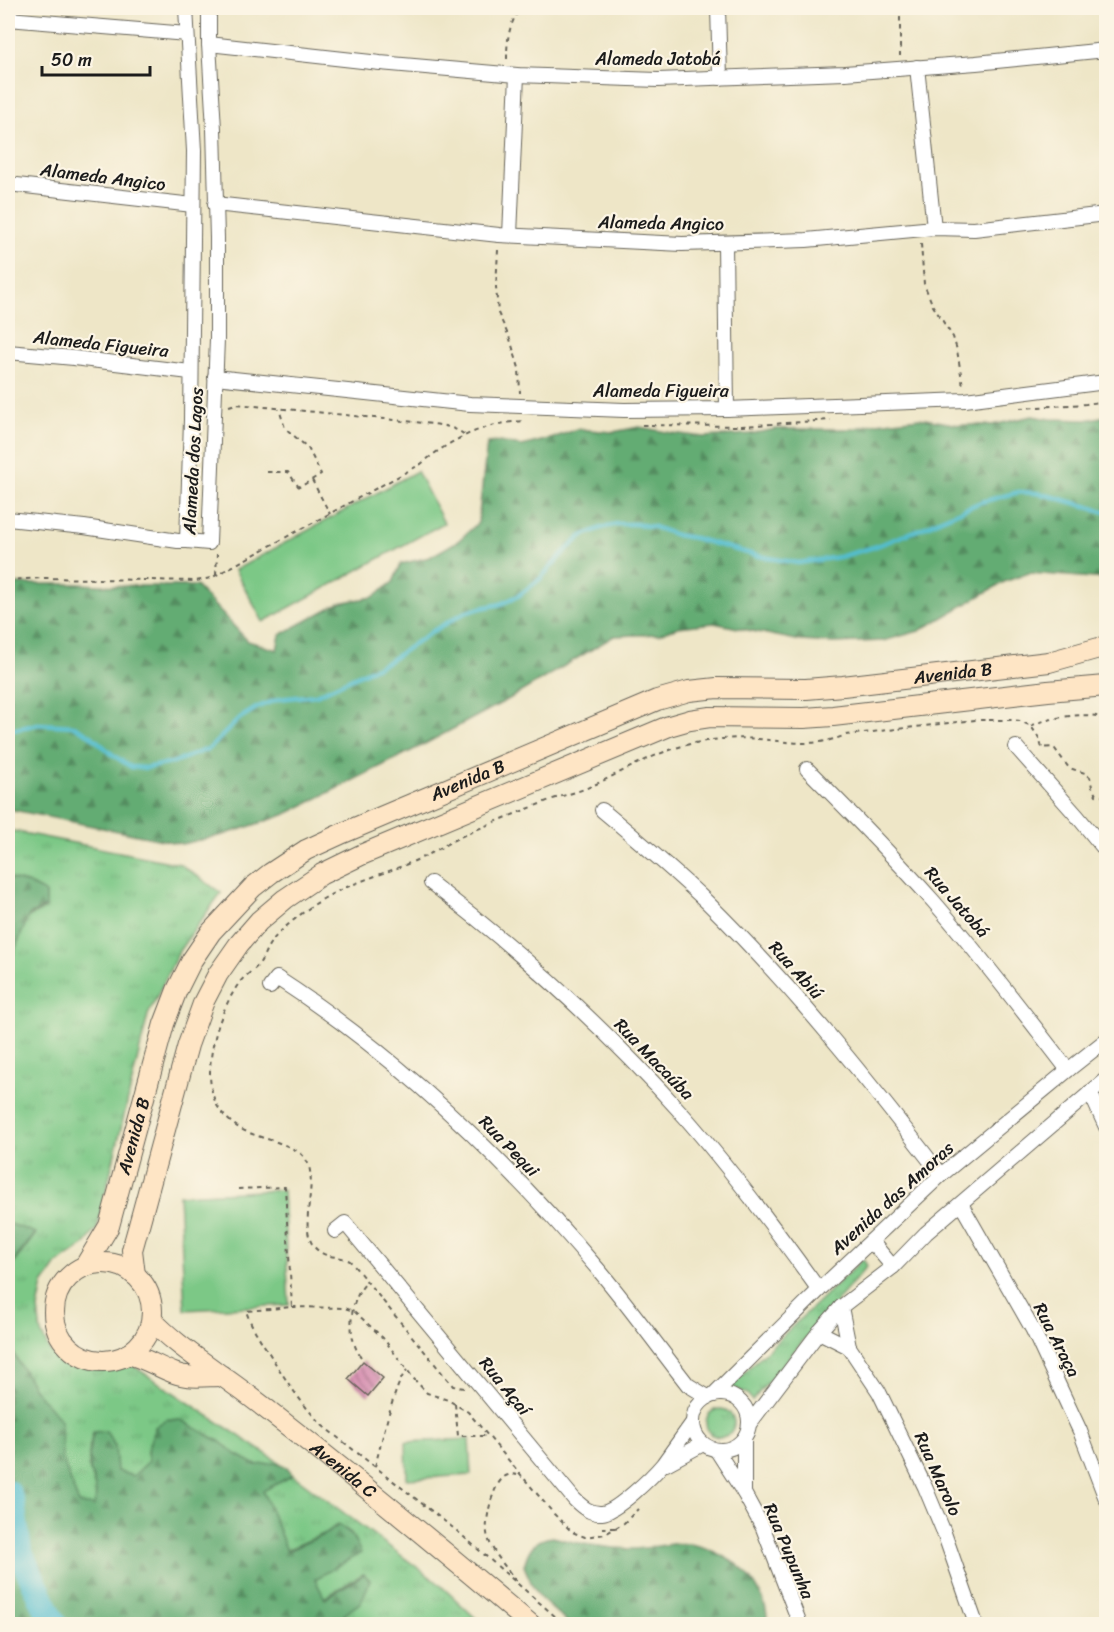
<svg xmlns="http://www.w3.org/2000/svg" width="1114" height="1632" viewBox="0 0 1114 1632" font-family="Sriracha,sans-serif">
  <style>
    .grass { fill: url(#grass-tufts); stroke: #4c7251; stroke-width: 1.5 }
    .forest { fill: url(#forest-firs); stroke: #406448; stroke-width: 1.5 }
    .pitch { fill: #7bc886; stroke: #4c7251; stroke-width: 1.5 }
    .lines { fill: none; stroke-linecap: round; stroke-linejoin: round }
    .stream { stroke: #53bdcf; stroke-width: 4.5 }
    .river { stroke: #53bdcf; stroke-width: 26 }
    .building { fill: url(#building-back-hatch) }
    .street-casing { stroke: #666358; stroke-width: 16 }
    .secondary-casing { stroke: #666358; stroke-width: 22 }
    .path { stroke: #666358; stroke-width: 2; stroke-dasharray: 4.5 4.5; stroke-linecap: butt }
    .street { stroke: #fff; stroke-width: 14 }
    .secondary { stroke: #fee5c5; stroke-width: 20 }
    .labels { text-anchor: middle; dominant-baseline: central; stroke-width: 4.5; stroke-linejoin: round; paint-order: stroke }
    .street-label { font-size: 18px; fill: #1c1c1c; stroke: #fcf5e5 }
  </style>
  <defs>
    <pattern id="grass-tufts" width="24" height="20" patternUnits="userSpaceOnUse" patternTransform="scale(1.5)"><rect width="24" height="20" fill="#7bc886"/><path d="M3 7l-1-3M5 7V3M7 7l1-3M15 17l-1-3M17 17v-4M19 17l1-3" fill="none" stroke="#6aab73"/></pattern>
    <pattern id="forest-firs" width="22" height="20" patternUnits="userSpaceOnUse" patternTransform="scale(1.5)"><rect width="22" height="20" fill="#64ac73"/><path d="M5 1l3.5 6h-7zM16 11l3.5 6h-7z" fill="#528b5e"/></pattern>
    <pattern id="building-back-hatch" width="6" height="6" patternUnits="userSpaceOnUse" patternTransform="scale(1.5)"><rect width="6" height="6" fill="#d68db0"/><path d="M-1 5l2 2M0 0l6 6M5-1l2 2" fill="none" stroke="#ad728e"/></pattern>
  </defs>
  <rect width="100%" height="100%" fill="#fcf5e5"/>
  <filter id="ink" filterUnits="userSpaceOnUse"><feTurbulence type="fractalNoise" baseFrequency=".0167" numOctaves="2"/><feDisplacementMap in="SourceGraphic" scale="12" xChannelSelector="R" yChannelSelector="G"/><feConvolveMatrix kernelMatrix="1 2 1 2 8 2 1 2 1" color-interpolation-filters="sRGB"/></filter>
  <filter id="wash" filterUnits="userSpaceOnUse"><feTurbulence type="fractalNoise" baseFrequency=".008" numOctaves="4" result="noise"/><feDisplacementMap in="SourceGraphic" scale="24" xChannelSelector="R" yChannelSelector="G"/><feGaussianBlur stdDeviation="1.35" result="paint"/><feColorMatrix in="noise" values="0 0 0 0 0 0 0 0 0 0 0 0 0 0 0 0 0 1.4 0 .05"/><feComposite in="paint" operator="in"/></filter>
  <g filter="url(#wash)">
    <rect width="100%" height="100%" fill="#eee6c7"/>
    <g class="grass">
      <path d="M8,830L180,864L221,893L179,951L148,1015L97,1229L83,1246L57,1264L43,1284L38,1309L41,1333L51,1353L65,1362L98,1369L132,1365L286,1467L274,1464L256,1467L155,1429L147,1453L149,1463L132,1478L117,1472L93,1433L89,1448V1467L97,1495L94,1508L79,1506L35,1392L8,1346V1267L13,1264L35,1235L8,1225V967L28,917L45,909L46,895L8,880Z"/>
      <path d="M863,1259L867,1266L752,1401L748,1394L730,1386Z"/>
      <circle cx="720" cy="1423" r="14"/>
      <path d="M293,1475L437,1582L482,1624H336L344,1613L360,1601L370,1580L363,1574L324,1598L314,1578L360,1552L351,1533L338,1524L326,1533L286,1550L262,1490Z"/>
    </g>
    <g class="forest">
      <path d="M1032,416L1051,419L1086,420L1106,416V579L1029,573L1004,582L919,631L883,641L834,643L801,641L714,623L678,627L659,634L614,636L509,699L421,746L284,815L223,835L182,844L8,809V584H79L120,586H196L248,641L277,650L280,635L339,603L373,597L393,582L401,564L430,557L458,541L478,523L487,443L500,442L522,446L553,438L577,429L613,432L639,427L672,433L704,437L750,434L776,429H852L877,423L919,418L959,425H993Z"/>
      <path d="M8,878L27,883L46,893V907L29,915L8,966Z"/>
      <path d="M8,1223L36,1233L13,1262L8,1265Z"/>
      <path d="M8,1344L35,1390L61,1420L62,1457L79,1504L94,1506C99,1488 93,1484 90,1467C88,1455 90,1443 94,1432L106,1431L115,1446L117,1471L133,1476L149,1461L147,1451L155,1427L167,1419L181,1420L219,1441L236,1454L256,1465L275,1463L286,1467L293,1475L263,1491L287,1551L327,1533L339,1525L351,1534L361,1553L315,1579L325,1599L364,1574L370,1581L361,1602L345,1614L338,1624H8Z"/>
      <path d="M553,1537C578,1544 605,1548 631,1549C650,1549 676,1540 695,1545C707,1547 732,1560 741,1568C755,1581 769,1604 767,1624H569L541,1599L533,1587L524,1566C528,1549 534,1539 553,1537Z"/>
    </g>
    <g class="pitch">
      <path d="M417,471L444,523L263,622L235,570Z"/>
      <path d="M283,1190L289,1305L185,1310L179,1195Z"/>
      <path d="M469,1439L471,1475L407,1479L406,1442Z"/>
    </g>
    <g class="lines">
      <path class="stream" d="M8,731L38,724L74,726L90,735L113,755L131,767L145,768L172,763L210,748L240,718L258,707L279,699L316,695L389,661L433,631L464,613L481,608L501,604L518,596L540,579L564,552L582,536L601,528L617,524H635L654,527L676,535L694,538L758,556L798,563L839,557L874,547L923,528L939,520L981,502L1019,492L1036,493L1054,497L1106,512"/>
      <path class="river" d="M8,1493L12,1503L19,1551L54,1624"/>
    </g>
    <g id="blocks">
      <path class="building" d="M363,1361L383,1378L368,1396L348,1379Z"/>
    </g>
  </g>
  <g filter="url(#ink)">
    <use href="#blocks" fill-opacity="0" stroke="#666358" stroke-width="1.5"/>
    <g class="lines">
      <defs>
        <g id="street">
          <path d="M186,8L194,151L191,420L187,541L209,543L217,339V238L214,129L209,44V8"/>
          <path d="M718,8L720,78"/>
          <path d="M8,19L187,34"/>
          <path d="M209,44L380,63L517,75L658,80L845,73L976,63L1106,50"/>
          <path d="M917,67L934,228"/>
          <path d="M8,184L193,205"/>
          <path d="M215,204L499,235L682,244L806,240L934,228L974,229L1106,214"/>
          <path d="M510,235L517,75"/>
          <path d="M725,243L727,409"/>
          <path d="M8,352L74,358L190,372"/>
          <path d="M215,377L470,404L624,410L727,409L965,400L1106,382"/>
          <path d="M8,519L84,527L178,541H187"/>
          <path d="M1016,747L1078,817L1106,851"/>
          <path d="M807,769C850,812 893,856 934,902C981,956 1024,1013 1068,1070"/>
          <path d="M602,810C638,840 674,870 708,903C793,987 868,1080 941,1175"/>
          <path d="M431,883C523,953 608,1031 685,1117C733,1172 777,1231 819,1290"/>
          <path d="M270,987L277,978C401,1058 507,1161 602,1274C632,1310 659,1348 688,1385L708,1397"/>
          <path d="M1090,1092L1106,1127"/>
          <path d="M961,1204L1033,1330L1080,1431L1106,1499"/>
          <path d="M335,1231L345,1223L574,1499C582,1507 590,1514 602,1513C616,1512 653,1476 663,1464C673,1450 683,1436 693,1422"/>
          <path d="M871,1241L893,1267"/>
          <path d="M841,1307L849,1347L879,1392L925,1487L943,1530L976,1624"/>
          <path d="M819,1332L849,1347"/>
          <circle cx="721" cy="1422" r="28"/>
          <path d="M713,1395L819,1290L941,1175L1068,1070L1106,1040"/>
          <path d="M750,1423L819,1332L841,1307L893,1267L926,1233L1106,1079"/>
          <path d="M717,1451L744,1493L763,1528L800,1624"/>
          <path d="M666,1464L703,1444"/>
          <path d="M744,1493V1439"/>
        </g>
        <g id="secondary">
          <circle cx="103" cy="1312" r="49"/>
          <path id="s1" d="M85,1266L109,1226L164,1024L177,990L192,960L211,932L253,887L271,873L306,850L343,833L657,700L689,691L717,688L806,689L843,686L1049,662L1106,646"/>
          <path d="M135,1275L132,1250L139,1225L188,1045L204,1001L218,974L239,944L259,921L285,899L322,874L361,855L669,726L690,720L710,717L804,718L833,716L1048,691L1106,686"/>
          <path id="s2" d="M152,1320C172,1341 196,1357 219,1374C244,1391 268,1410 292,1429C373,1492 452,1558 530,1624"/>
          <path d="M128,1354C145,1358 158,1367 174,1373C189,1379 206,1376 222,1376"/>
        </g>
      </defs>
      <use href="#street" class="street-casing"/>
      <use href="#secondary" class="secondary-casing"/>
      <g class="path">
        <path d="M900,8V56"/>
        <path d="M507,59C507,37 509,26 520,8"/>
        <path d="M921,244L924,284L933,306L953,337L957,350L963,386"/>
        <path d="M498,250L496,287L498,313L510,339L519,368L520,393"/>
        <path d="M229,406L236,404L424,423C440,425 453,426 465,435"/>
        <path d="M1020,408L1086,404L1106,401"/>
        <path d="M642,425L742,426L831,420"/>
        <path d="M267,472H288L298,486L300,487L321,474L308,448L285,428L279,409"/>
        <path d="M312,480L330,514"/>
        <path d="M216,575L217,554"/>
        <path d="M8,580L45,578L196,581L211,578L421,464C451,439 486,422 526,421"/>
        <path d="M1031,726C1046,718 1083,712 1100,717L1106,731"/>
        <path d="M238,1189L285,1187L292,1307L246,1311C251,1326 260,1339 269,1353C285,1379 301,1404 323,1426L457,1531L564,1624"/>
        <path d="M292,1307L344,1308L354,1311L383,1338L414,1379L427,1393L448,1400L468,1412L554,1514L572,1532L585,1537L605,1534L624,1523L638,1509"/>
        <path d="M361,1357C346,1337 349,1299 367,1282"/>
        <path d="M464,1388L453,1386L350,1261C341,1256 329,1258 320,1252C289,1232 330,1170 297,1151C270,1135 240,1139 220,1110C197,1078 218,1011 240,982C245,975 254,971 259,964C264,957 266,948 272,941C280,930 303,912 315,904C346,883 387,874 421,858C434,853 445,844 458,838C484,826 512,815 540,804C558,796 577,793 594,785C626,770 656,752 690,744C712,739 736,737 758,739C792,742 813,748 846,735L975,720H1013L1020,721L1031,726L1039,738L1042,748L1052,747L1055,749L1069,768L1085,773L1090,777L1092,787L1096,795L1106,797"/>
        <path d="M455,1404L458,1436H485"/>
        <path d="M375,1466C381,1446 394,1383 407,1370"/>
        <path d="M602,1528H616"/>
        <path d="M516,1581C507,1568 489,1549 487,1533C485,1520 493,1479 508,1475C513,1473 517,1475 522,1477"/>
      </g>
      <use href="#street" class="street"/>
      <use href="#secondary" class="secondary"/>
    </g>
  </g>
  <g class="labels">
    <g class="street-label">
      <text x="658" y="59">Alameda Jatobá</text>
      <text transform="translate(103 177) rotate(7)">Alameda Angico</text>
      <text transform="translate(661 223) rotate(1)">Alameda Angico</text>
      <text transform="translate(101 344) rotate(6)">Alameda Figueira</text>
      <text x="661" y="391">Alameda Figueira</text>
      <text transform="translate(193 461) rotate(-87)">Alameda dos Lagos</text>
      <text stroke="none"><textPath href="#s1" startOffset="1166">Avenida B</textPath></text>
      <text stroke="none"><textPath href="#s1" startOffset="662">Avenida B</textPath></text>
      <text transform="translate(957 902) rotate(49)">Rua Jatobá</text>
      <text transform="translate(796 970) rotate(48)">Rua Abiú</text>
      <text transform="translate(654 1059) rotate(46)">Rua Macaúba</text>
      <text stroke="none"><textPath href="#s1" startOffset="140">Avenida B</textPath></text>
      <text transform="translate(509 1146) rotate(46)">Rua Pequi</text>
      <text transform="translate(892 1198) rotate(-42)">Avenida das Amoras</text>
      <text transform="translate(1057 1340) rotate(63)">Rua Araça</text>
      <text transform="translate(505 1386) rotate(51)">Rua Açaí</text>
      <text stroke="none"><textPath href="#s2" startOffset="243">Avenida C</textPath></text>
      <text transform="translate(938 1474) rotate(66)">Rua Marolo</text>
      <text transform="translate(789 1551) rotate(67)">Rua Pupunha</text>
    </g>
  </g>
  <rect width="1114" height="1632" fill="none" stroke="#fcf5e5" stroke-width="30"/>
  <path d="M42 66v9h108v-9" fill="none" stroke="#1c1c1c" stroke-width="3"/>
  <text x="51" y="66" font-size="18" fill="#1c1c1c" stroke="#fcf5e5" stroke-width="4.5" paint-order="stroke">50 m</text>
</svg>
